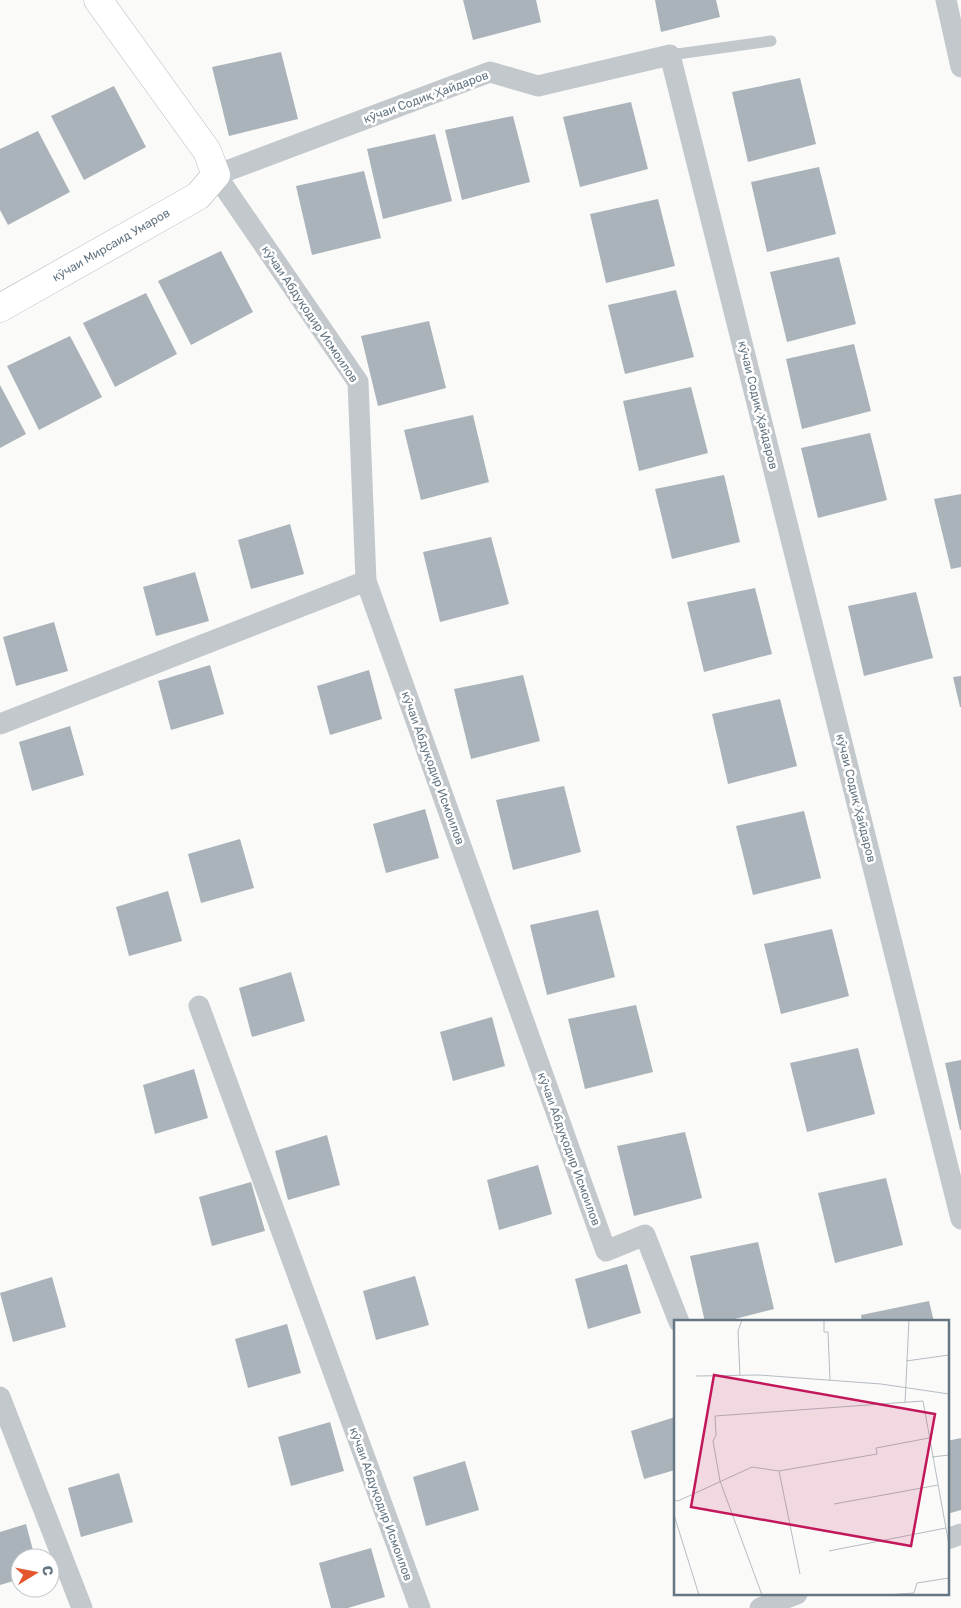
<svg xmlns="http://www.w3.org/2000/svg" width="961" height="1608" viewBox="0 0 961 1608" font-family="Rubik,sans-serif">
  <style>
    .building { fill: #aab3b9 }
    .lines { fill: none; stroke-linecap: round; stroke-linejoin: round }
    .secondary-casing { stroke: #b3babf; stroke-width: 29 }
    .lane { stroke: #c3c8cc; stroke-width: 11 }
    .street { stroke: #c3c8cc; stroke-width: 21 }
    .secondary { stroke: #fff; stroke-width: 28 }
    .labels { text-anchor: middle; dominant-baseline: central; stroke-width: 5; stroke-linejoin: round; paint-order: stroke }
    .street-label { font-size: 12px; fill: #657683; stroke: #fff }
    .inset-road { fill: none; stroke: #b5bdc2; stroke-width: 1 }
    .view { fill: #c2185b; fill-opacity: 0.15; stroke: #c2185b; stroke-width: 2.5 }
    .inset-edge { fill: none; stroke: #657683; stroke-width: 2.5 }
  </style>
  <rect width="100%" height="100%" fill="#fafaf8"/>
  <g class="building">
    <path d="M463,0H536L541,22L473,40Z"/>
    <path d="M655,0H716L720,17L661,32Z"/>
    <path d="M281,52L298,119L229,136L212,67Z"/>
    <path d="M800,78L816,144L748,162L732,92Z"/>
    <path d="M114,86L146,147L84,180L51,116Z"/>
    <path d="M631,102L648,169L580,187L563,117Z"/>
    <path d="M513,116L530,182L462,200L445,130Z"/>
    <path d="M38,131L70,192L8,225L0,210V149Z"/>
    <path d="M435,134L452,201L383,219L367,149Z"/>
    <path d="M819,167L836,234L767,252L751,182Z"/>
    <path d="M364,171L381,238L312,255L296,186Z"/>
    <path d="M658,199L675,266L606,283L590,214Z"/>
    <path d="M221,251L253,312L191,345L158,281Z"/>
    <path d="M839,257L856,324L787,342L770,272Z"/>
    <path d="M676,290L694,357L625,374L608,305Z"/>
    <path d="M146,293L177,354L115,387L83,323Z"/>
    <path d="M429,321L446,388L378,406L361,336Z"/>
    <path d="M70,336L102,397L39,430L7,366Z"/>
    <path d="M854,344L871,411L802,429L786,359Z"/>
    <path d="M0,385L26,434L0,448Z"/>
    <path d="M691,387L708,453L639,471L623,401Z"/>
    <path d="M473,415L489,482L421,500L404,430Z"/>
    <path d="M870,433L887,500L818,518L801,448Z"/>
    <path d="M724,475L740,542L672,559L655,489Z"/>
    <path d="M961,494V567L951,569L934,499Z"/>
    <path d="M290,524L304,574L251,589L238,540Z"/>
    <path d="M491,537L509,604L440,622L423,552Z"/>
    <path d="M195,572L209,621L156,636L143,587Z"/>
    <path d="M755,588L772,654L704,672L687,602Z"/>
    <path d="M916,592L933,658L864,676L848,606Z"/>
    <path d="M54,622L68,671L16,686L3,637Z"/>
    <path d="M210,665L224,714L171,730L158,681Z"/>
    <path d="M369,670L382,719L330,735L317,686Z"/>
    <path d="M523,675L540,741L471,759L454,689Z"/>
    <path d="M961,676V707H960L953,677Z"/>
    <path d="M780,699L797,766L728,784L712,714Z"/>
    <path d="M70,726L84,775L32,791L19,742Z"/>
    <path d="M564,786L581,852L513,870L496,800Z"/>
    <path d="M425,809L439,858L386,873L373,824Z"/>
    <path d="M804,811L821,878L753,895L736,826Z"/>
    <path d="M240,839L254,888L201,903L188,854Z"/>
    <path d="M168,891L182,941L129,956L116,907Z"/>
    <path d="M598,910L615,977L547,995L530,925Z"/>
    <path d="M832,929L849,996L781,1014L764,944Z"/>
    <path d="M291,972L305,1021L252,1037L239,988Z"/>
    <path d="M636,1005L653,1072L585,1089L568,1019Z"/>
    <path d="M492,1017L505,1066L453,1081L440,1032Z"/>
    <path d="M858,1048L875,1114L807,1132L790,1063Z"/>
    <path d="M961,1060V1130H960L945,1063Z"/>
    <path d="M194,1069L208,1118L155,1134L143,1085Z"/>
    <path d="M685,1132L702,1198L634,1216L617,1146Z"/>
    <path d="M327,1135L340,1185L288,1200L275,1151Z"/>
    <path d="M538,1165L552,1214L499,1230L487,1180Z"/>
    <path d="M886,1178L903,1245L835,1263L818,1193Z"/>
    <path d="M251,1182L265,1231L212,1246L199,1197Z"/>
    <path d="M758,1242L774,1309L723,1322H705L690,1256Z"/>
    <path d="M627,1264L641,1313L588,1329L575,1279Z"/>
    <path d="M415,1276L429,1325L376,1340L363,1291Z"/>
    <path d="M52,1277L66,1327L13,1342L0,1293Z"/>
    <path d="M929,1301L934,1322H862L861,1315Z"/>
    <path d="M287,1324L301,1373L248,1388L235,1339Z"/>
    <path d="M675,1417V1470L644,1479L631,1431Z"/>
    <path d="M330,1422L344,1471L291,1486L278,1437Z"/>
    <path d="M961,1438V1510L947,1514V1441Z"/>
    <path d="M465,1461L479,1510L426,1526L413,1477Z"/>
    <path d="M119,1473L133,1522L81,1537L68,1488Z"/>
    <path d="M26,1524L35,1558H20V1579L0,1585V1532Z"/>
    <path d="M371,1548L385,1597L348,1608H331L319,1563Z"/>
  </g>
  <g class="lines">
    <defs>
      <path id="secondary" d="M0,308L198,196L216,175L207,151L98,0"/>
    </defs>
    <use href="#secondary" class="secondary-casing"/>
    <path class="lane" d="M670,55L771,41"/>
    <g class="street">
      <path d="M946,0L961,67"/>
      <path d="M0,724L366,581"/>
      <path d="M199,1006L420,1608"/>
      <path d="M679,1322L645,1235L606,1251L366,581L358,382L216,175L490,72L538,86L670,55L961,1219"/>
      <path d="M0,1397L82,1608"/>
      <path d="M947,1539L961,1534"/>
      <path d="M760,1608L797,1594"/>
    </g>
    <use href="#secondary" class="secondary"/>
  </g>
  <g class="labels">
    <g class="street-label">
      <text transform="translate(426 97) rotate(-20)">кӯчаи Содиқ Ҳайдаров</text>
      <text transform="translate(111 245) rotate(-30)">кӯчаи Мирсаид Умаров</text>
      <text transform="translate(310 314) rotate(56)">кӯчаи Абдуқодир Исмоилов</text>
      <text transform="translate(758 405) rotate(76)">кӯчаи Содиқ Ҳайдаров</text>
      <text transform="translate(433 768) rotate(70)">кӯчаи Абдуқодир Исмоилов</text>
      <text transform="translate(856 798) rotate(76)">кӯчаи Содиқ Ҳайдаров</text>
      <text transform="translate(569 1149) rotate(70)">кӯчаи Абдуқодир Исмоилов</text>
      <text transform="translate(381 1504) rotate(70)">кӯчаи Абдуқодир Исмоилов</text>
    </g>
  </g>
  <g transform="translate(674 1320)">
    <rect width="275" height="275" fill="#fafaf8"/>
    <path class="inset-road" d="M150,0V12H154L156,61M232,41L275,35M22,56L85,55L207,64L275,74M66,56L64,11L68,0M231,83L235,0M258,137L275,135M105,151L126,254M0,180L4,181L78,147L105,151L203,134L202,128L255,118M160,184L264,165M0,195L25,275M155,231L272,208M88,275L46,161L39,121L42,115L41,96L249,81L275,225M213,275L240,273L243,263L275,258"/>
    <path class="view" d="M40,55L261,94L237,226L17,187Z"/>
    <rect width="275" height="275" class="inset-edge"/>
  </g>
  <g transform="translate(35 1573) rotate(80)"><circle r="24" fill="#ffffff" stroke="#c1c8cd"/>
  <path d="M0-4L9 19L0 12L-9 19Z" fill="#e4572e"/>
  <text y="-8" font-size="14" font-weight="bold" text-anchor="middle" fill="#657683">С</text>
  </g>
</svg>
